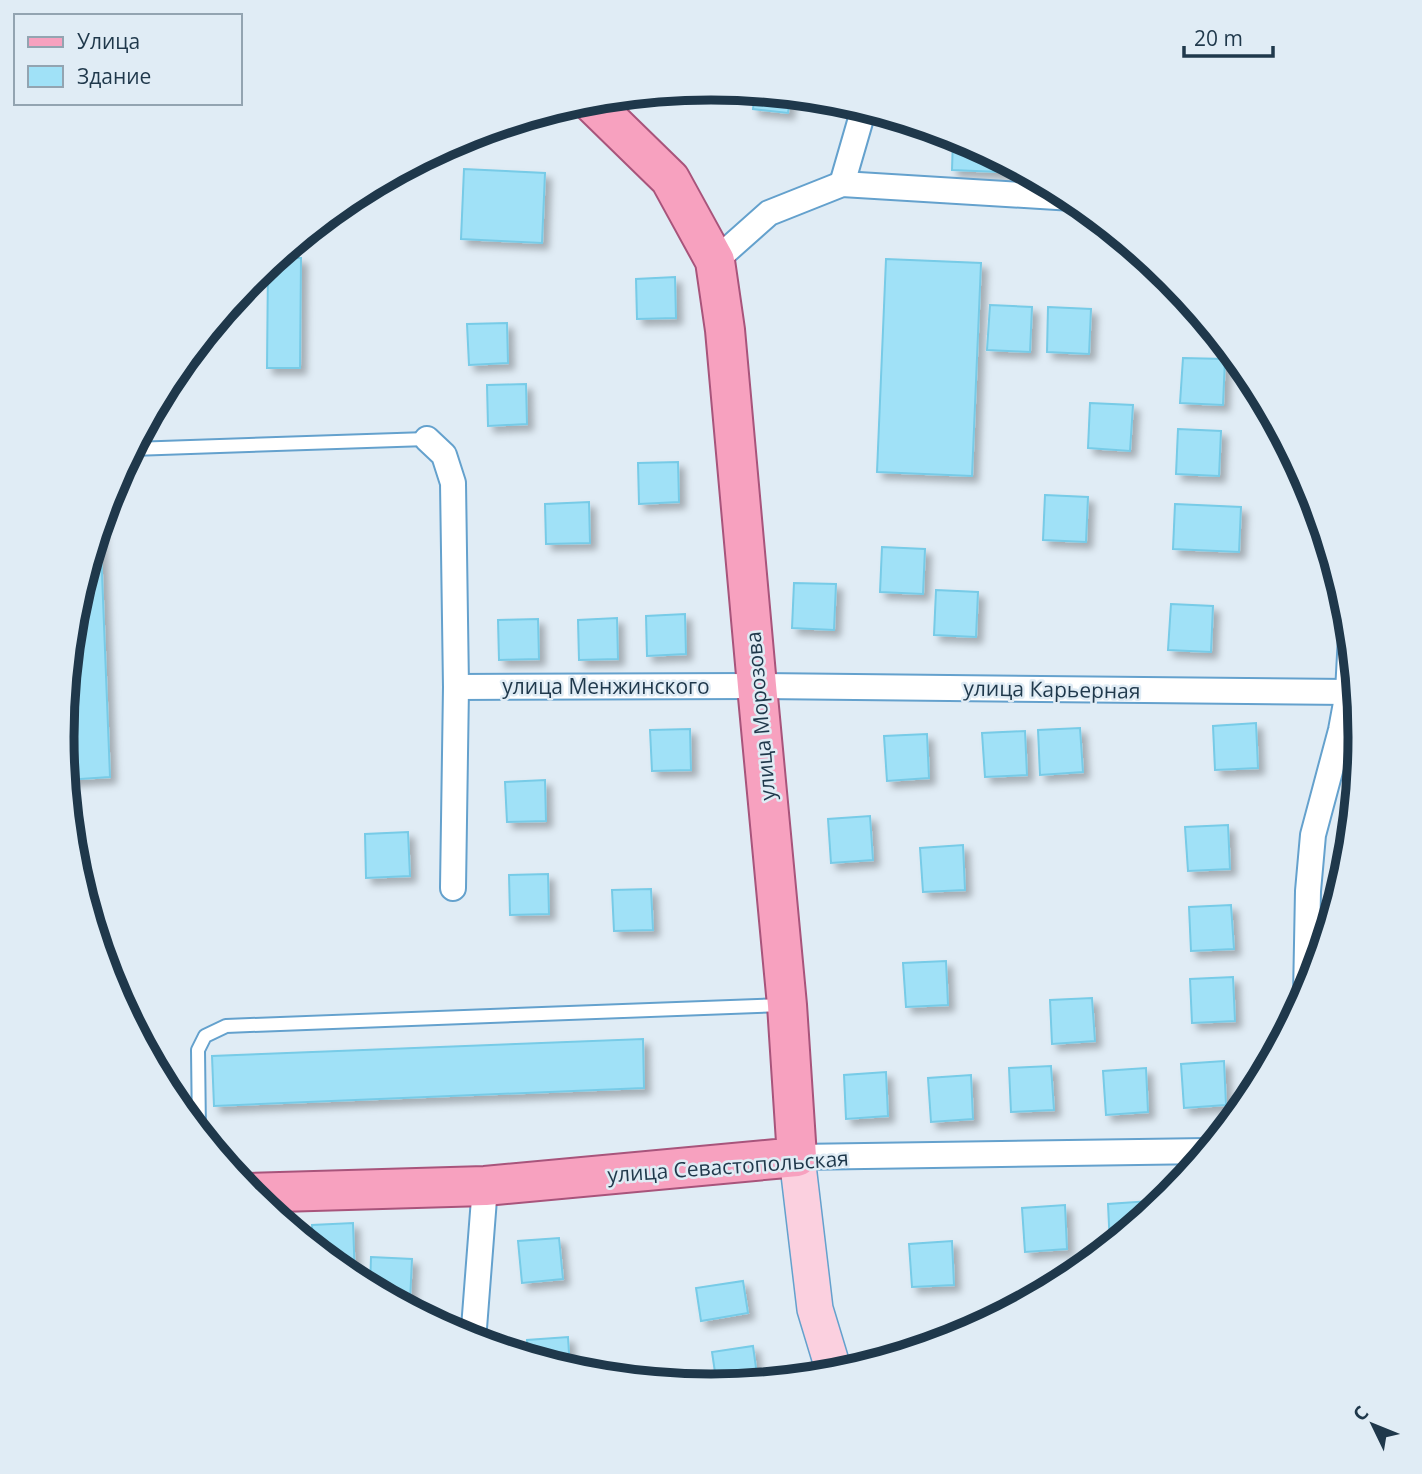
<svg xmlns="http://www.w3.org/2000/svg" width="1422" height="1474" viewBox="0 0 1422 1474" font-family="'Open Sans',sans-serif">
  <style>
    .building { fill: #a0e1f7; stroke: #77cbe7; stroke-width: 2; filter: url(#shadow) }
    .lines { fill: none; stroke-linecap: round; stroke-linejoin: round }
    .lane-casing { stroke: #64a1cd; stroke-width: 16 }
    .street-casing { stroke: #64a1cd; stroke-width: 28 }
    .secondary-casing { stroke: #64a1cd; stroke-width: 38 }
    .primary-casing { stroke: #a8547b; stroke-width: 42 }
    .lane { stroke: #fff; stroke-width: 12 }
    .street { stroke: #fff; stroke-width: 24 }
    .secondary { stroke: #fbd0df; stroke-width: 35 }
    .primary { stroke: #f7a1bf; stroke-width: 38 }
    .labels { text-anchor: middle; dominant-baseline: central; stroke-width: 5; stroke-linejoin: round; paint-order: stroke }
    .street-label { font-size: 21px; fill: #1f384b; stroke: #e0ecf5 }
    .rim { fill: none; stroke: #1f384b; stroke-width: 9 }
  </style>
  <defs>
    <filter id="shadow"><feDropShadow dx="6" dy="6" stdDeviation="3.5" flood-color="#0004"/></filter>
  </defs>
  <rect width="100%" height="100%" fill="#e0ecf5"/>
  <g class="building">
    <path d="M755,92L790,95L788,113L753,109Z"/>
    <path d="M953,137H961L1027,173L952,170Z"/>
    <path d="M464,169L545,173L542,243L461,239Z"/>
    <path d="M276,258H301L300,368H267L268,264Z"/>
    <path d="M886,259L981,263L972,476L877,472Z"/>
    <path d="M675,277L676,318L637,319L636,279Z"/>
    <path d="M990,305L1032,307L1030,352L987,350Z"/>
    <path d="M1048,307L1091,309L1089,354L1047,352Z"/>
    <path d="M507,323L508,363L469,365L467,324Z"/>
    <path d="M1183,358L1225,359L1223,405L1180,403Z"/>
    <path d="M526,384L527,424L488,426L487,385Z"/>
    <path d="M1090,403L1133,405L1130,451L1088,448Z"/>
    <path d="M1178,429L1221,431L1219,476L1176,474Z"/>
    <path d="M678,462L679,502L639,504L638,463Z"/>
    <path d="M1045,495L1088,497L1086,542L1043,540Z"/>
    <path d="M589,502L590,543L546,544L545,504Z"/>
    <path d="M1175,504L1241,507L1239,552L1173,549Z"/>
    <path d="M100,523L110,777L65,780L61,737L74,610Z"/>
    <path d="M882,547L925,549L923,594L880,592Z"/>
    <path d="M794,583L836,584L834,630L792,628Z"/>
    <path d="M936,590L978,592L976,637L934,635Z"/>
    <path d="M1171,604L1213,606L1211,652L1168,650Z"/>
    <path d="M685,614L686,654L647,656L646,616Z"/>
    <path d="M617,618L618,659L579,660L578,620Z"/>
    <path d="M538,619L539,659L499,660L498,620Z"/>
    <path d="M1256,723L1258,768L1215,770L1213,726Z"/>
    <path d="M1080,728L1083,772L1040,775L1038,730Z"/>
    <path d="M690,729L691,770L652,771L650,730Z"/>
    <path d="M1025,731L1027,775L985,777L982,733Z"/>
    <path d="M927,734L929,778L887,781L884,736Z"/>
    <path d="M545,780L546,821L507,822L505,782Z"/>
    <path d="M870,816L873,860L831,863L828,819Z"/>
    <path d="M1228,825L1230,869L1188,871L1185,827Z"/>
    <path d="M408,832L410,876L366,878L365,834Z"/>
    <path d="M963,845L965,890L923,892L920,848Z"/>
    <path d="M548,874L549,914L510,915L509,875Z"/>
    <path d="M651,889L653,930L614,931L612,890Z"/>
    <path d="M1231,905L1234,949L1191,951L1189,907Z"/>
    <path d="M946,961L948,1005L906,1007L903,963Z"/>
    <path d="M1233,977L1235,1021L1192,1023L1190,979Z"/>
    <path d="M1092,998L1095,1041L1052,1044L1050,1000Z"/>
    <path d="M643,1039L644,1088L214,1106L212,1056Z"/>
    <path d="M1224,1061L1226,1105L1184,1108L1181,1064Z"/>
    <path d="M1051,1066L1054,1110L1011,1112L1009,1068Z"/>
    <path d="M1146,1068L1148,1112L1106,1115L1103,1071Z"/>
    <path d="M886,1072L888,1116L846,1119L844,1075Z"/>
    <path d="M971,1075L973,1119L931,1122L928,1078Z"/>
    <path d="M1150,1201L1151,1213L1110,1246L1108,1204Z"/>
    <path d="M1065,1205L1067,1249L1025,1252L1022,1208Z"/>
    <path d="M353,1223L355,1280L313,1247L312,1225Z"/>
    <path d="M559,1238L563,1279L522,1283L518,1241Z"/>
    <path d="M952,1241L954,1285L912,1287L909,1244Z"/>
    <path d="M371,1257L412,1259L410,1301L392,1299L370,1288Z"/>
    <path d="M743,1281L748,1313L701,1321L696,1288Z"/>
    <path d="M568,1337L570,1370L528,1357L527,1340Z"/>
    <path d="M753,1346L758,1382L717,1386L712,1352Z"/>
  </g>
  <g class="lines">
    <defs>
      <g id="lane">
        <path d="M132,449L427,439"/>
        <path d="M199,1132L198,1050L205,1036L226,1026L783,1005"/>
      </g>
      <g id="street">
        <path d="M842,184L864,108"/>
        <path d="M715,261L769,213L842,184L1073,198"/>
        <path d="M427,439L444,455L453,483L456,687L453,888"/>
        <path d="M456,687L757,686L1348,692"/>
        <path d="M1306,996L1308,891L1313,835L1341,730L1348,692L1351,636"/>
        <path d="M797,1157L1208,1151"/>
        <path d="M473,1341L485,1186"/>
      </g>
      <path id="secondary" d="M797,1157L815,1309L835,1375"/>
      <path id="primary" d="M248,1193L485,1186L797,1157L787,1005L757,686L725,330L715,261L670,179L588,99"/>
    </defs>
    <use href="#lane" class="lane-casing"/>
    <use href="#street" class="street-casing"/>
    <use href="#secondary" class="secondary-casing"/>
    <use href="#primary" class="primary-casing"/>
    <use href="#lane" class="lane"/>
    <use href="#street" class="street"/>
    <use href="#secondary" class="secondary"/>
    <use href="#primary" class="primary"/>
  </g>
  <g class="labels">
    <g class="street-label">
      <text x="606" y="686">улица Менжинского</text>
      <text transform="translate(1052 689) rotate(1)">улица Карьерная</text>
      <text transform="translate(760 716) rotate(-95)">улица Морозова</text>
      <text transform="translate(728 1166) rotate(-4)">улица Севастопольская</text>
    </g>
  </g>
  <path d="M0 0H1422V1474H0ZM74 737a637 637 0 1 1 1274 0a637 637 0 1 1-1274 0Z" fill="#e0ecf5" fill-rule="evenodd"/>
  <path class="rim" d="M74 737a637 637 0 1 1 1274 0a637 637 0 1 1-1274 0Z"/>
  <rect x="14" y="14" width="228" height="91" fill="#e0ecf5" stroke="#93a4b1" stroke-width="2"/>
  <rect x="28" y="37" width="35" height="10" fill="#f7a1bf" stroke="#93a4b1" stroke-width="2"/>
  <text x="77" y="49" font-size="21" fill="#1f384b">Улица</text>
  <rect x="28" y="66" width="35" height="21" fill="#a0e1f7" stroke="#93a4b1" stroke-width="2"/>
  <text x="77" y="84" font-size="21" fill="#1f384b">Здание</text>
  <g transform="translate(1373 1425) rotate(313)" stroke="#e0ecf5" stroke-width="5" paint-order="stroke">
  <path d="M0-5L12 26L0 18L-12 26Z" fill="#1f384b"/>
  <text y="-10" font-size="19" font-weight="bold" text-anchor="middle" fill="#1f384b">С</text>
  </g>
  <path d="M1184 46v10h89v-10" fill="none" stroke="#1f384b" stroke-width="3.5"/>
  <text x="1194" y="46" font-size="21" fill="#1f384b" stroke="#e0ecf5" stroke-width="5" paint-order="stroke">20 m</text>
</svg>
